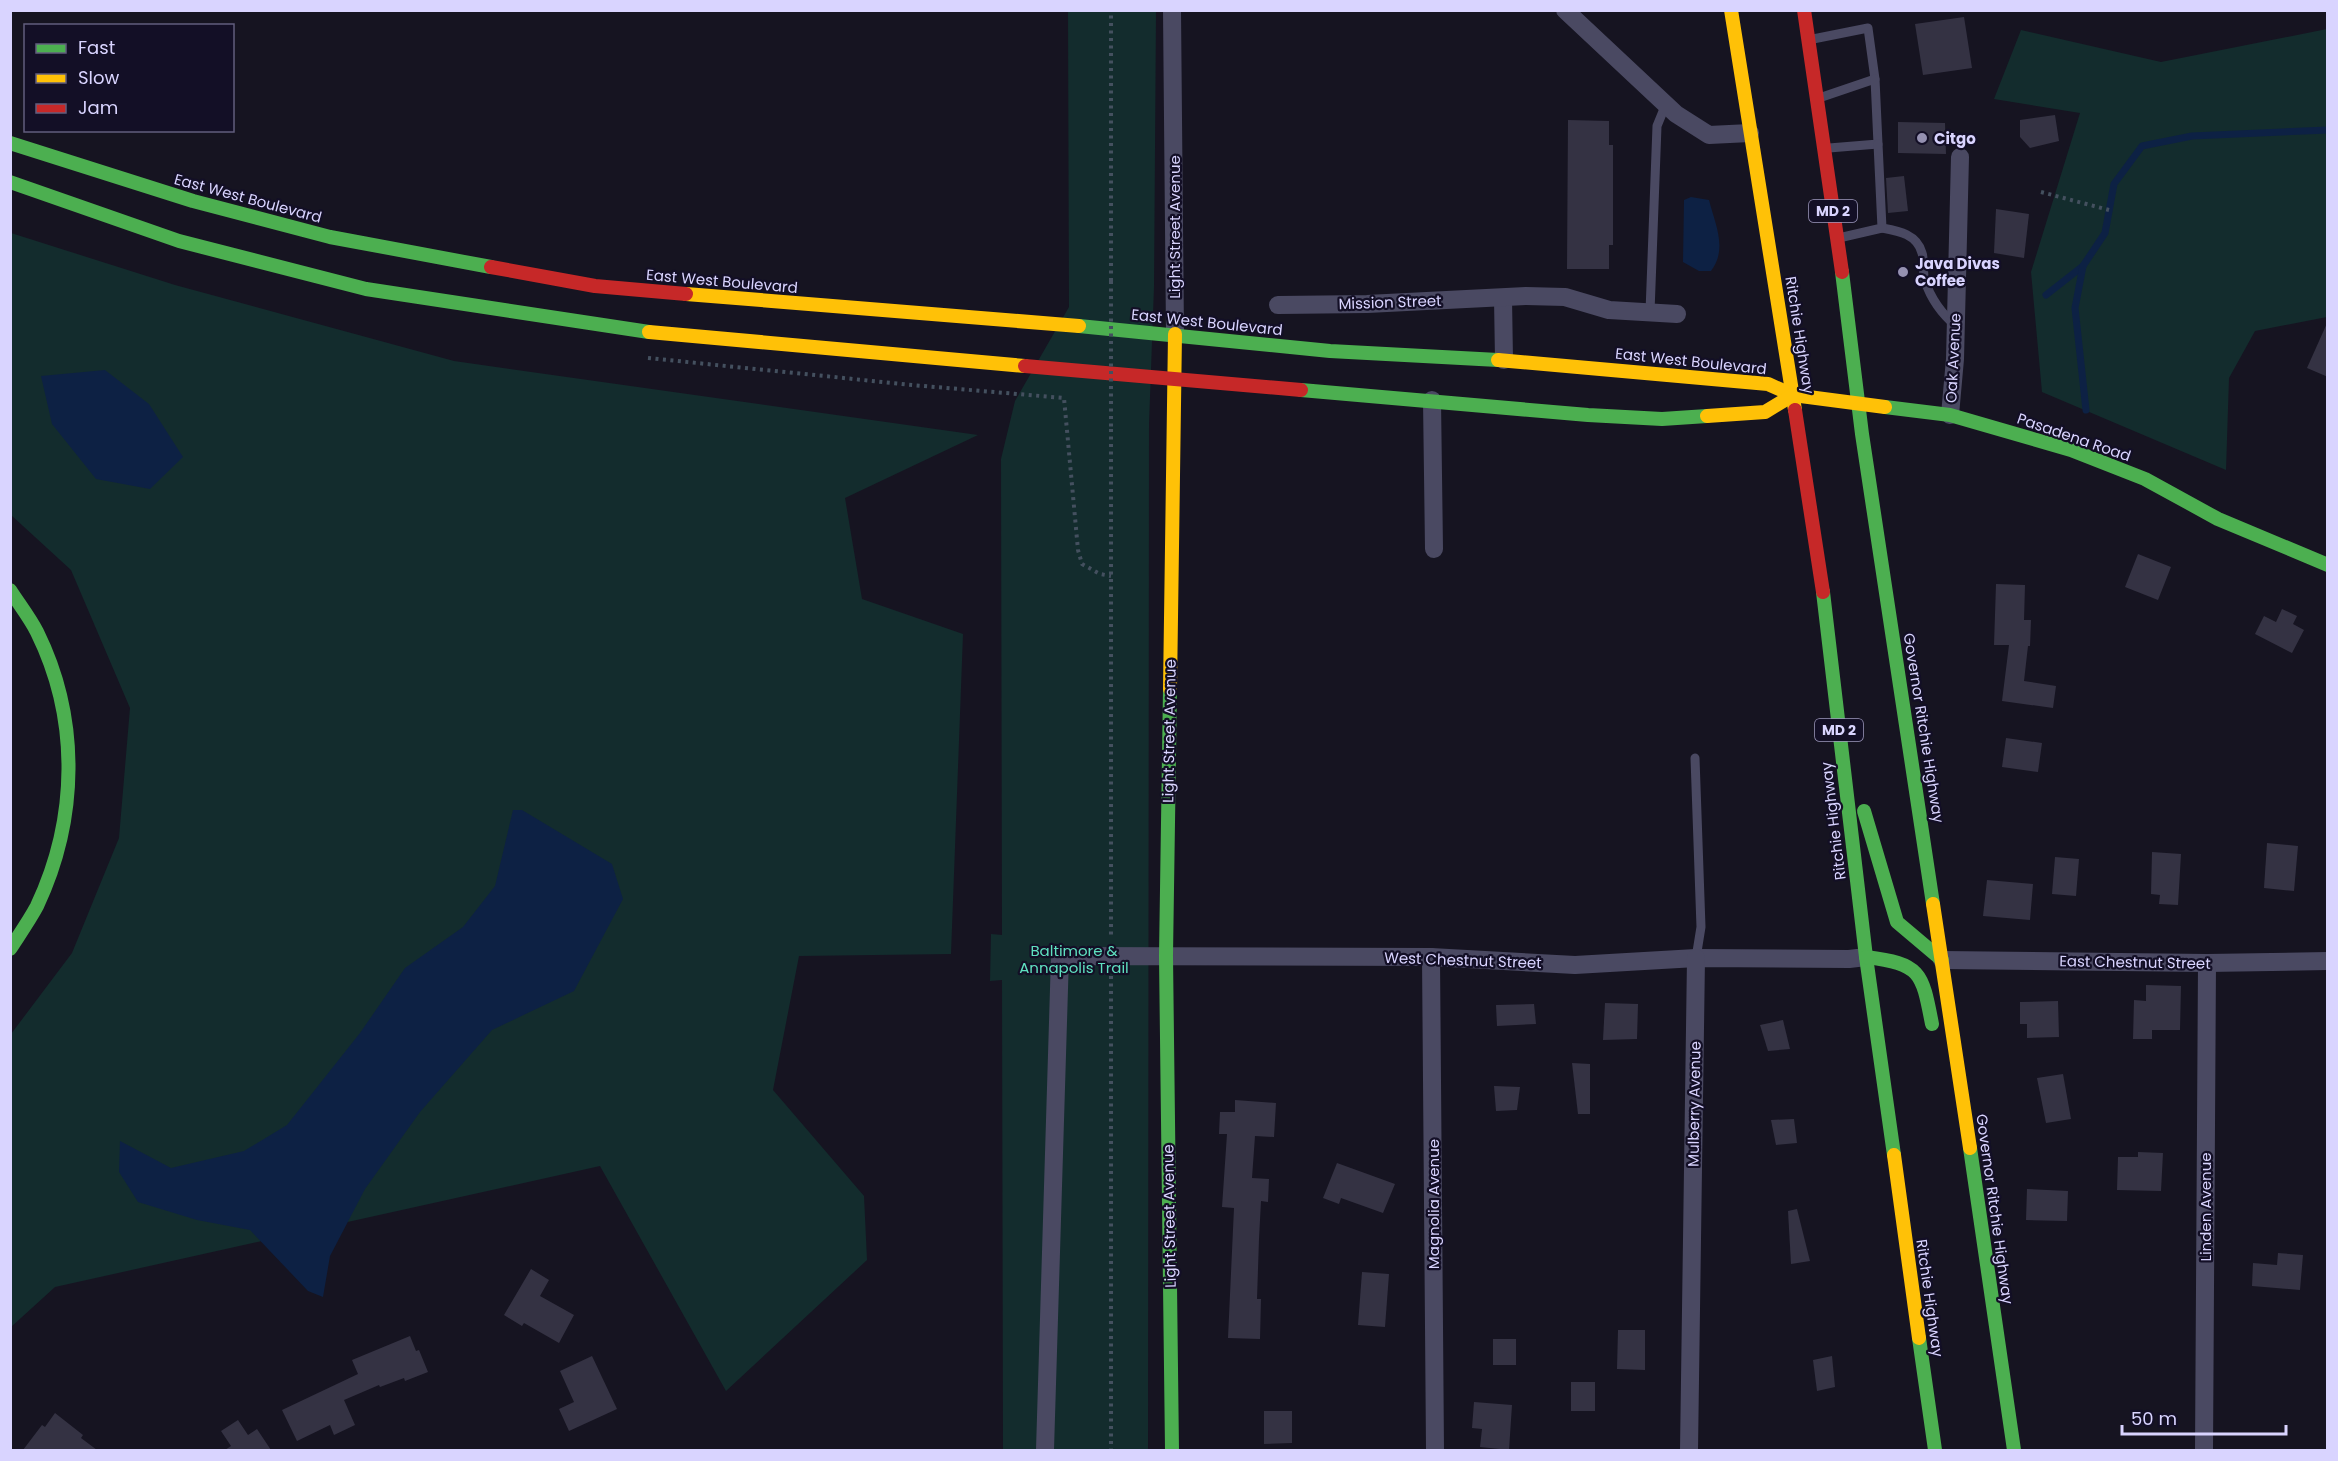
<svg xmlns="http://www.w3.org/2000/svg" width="2338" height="1461" viewBox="0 0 2338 1461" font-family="Poppins,sans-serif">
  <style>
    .green { fill: #132c2d }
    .water { fill: #0d2144 }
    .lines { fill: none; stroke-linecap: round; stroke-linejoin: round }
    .stream { stroke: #0d2144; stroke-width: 7 }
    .building { fill: #343243 }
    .path { stroke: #44505f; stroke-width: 4; stroke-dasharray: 3 4.5; stroke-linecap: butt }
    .lane { stroke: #4a4962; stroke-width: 9 }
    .street { stroke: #4a4962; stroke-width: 18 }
    .fast { stroke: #4caf50; stroke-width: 14 }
    .slow { stroke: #ffc107; stroke-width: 14 }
    .jam { stroke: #c62828; stroke-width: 14 }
    .path-bridge { stroke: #44505f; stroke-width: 4; stroke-dasharray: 3 4.5; stroke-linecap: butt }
    .poi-dot { fill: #9591b1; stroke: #130f26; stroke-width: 2 }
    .labels { text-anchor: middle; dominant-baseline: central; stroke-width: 4.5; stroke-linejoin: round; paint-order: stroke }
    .shield { fill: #130f26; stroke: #9e99be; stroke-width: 1.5 }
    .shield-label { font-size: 14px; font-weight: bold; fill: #d9d4ff }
    .poi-label { font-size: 15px; font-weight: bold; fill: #d9d4ff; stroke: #130f26; text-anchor: start }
    .street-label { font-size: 15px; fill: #d9d4ff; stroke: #130f26 }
    .park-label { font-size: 15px; fill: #5fe0c0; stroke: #130f26 }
  </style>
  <rect width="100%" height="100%" fill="#161421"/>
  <g class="green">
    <path d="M1068,11H1156L1154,287L1149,424L1148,1450H1003L1002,980L990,981L991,934L1002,935L1001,459L1015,401L1069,307Z"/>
    <path d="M2327,29V317L2255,331L2229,378L2226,470L2042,392L2031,272L2080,113L1994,99L2021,30L2161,62Z"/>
    <path d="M11,233L175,285L454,361L978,435L845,498L862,599L963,634L951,954L799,956L773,1090L864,1196L867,1260L726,1391L600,1166L55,1287L11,1327V1034L72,953L119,838L130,708L71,570L11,515Z"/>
  </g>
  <g class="water">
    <path d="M1691,197L1709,200C1715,224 1728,249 1711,271H1699L1683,262L1684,200Z"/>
    <path d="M105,370L149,404L183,457L150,489L96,479L52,424L41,376Z"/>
    <path d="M513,810H522L612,864L623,899L574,991L492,1030L420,1112L365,1189L330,1256L323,1297L308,1291L250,1230L197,1220L138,1202L119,1172L120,1141L171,1168L244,1151L287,1125L360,1033L405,968L463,927L495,886Z"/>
  </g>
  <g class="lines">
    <g class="stream">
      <path d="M2046,295L2083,266"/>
      <path d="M2086,410L2075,308L2083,266L2105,233L2114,184L2142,146L2192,136L2328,130"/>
    </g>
  </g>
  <g class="building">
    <path d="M1964,17L1972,68L1923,75L1915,24Z"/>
    <path d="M2055,115L2059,141L2030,148L2020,137V120Z"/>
    <path d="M1568,120L1609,121V145H1613V245H1609V269H1567Z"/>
    <path d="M1898,122L1945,123L1946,154L1898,153Z"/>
    <path d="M1904,176L1908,211L1888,213L1886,178Z"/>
    <path d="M1996,209L2029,214L2024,258L1994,253Z"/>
    <path d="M2328,321V377L2307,368Z"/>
    <path d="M2138,554L2171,567L2158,600L2125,587Z"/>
    <path d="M1996,584L2025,585L2024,620H2031L2030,646H2028L2024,681L2056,686L2053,708L2002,701L2009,645H1994Z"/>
    <path d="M2282,609L2297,616L2293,624L2304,630L2292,653L2255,634L2264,616L2276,622Z"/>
    <path d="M2006,738L2042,743L2038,772L2002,767Z"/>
    <path d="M2267,843L2298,846L2294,891L2264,888Z"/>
    <path d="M2152,852L2181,854L2178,905L2159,904L2160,895L2151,894Z"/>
    <path d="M2055,857L2079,859L2076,896L2052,894Z"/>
    <path d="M1987,880L2033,884L2030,920L1983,916Z"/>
    <path d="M2146,985L2181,986L2180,1030H2152V1039H2133L2134,1000L2146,1001Z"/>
    <path d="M2058,1001L2059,1037L2027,1038V1024H2020V1002Z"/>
    <path d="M1605,1003L1638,1004L1637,1039L1603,1040Z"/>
    <path d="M1534,1004L1536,1024L1497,1026L1496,1005Z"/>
    <path d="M1783,1020L1790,1049L1768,1051L1760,1025Z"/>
    <path d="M1572,1063L1590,1064V1114H1578Z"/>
    <path d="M2063,1074L2071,1119L2046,1123L2037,1078Z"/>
    <path d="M1494,1086L1520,1087L1517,1110L1496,1111Z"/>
    <path d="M1235,1100L1276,1103L1274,1137L1255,1136L1252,1178L1269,1179L1268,1202L1261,1201L1259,1239L1257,1299H1261L1260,1339L1228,1338L1234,1208L1222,1207L1227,1134H1219L1220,1112H1235Z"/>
    <path d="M1794,1119L1797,1143L1776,1145L1771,1120Z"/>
    <path d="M2138,1152L2163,1153L2161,1191L2117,1190L2118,1157H2138Z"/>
    <path d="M1337,1163L1395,1184L1383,1213L1341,1198L1339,1204L1323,1198Z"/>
    <path d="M2027,1189L2068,1191L2067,1221L2026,1220Z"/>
    <path d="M1797,1209L1810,1261L1791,1264L1788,1211Z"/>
    <path d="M2278,1253L2303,1255L2300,1290L2252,1286L2253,1263L2277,1265Z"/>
    <path d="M531,1269L549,1280L540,1296L574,1315L559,1343L524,1323L522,1326L504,1315Z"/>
    <path d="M1362,1272L1389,1274L1385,1327L1358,1325Z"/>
    <path d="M1618,1330H1645V1370L1617,1369Z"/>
    <path d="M410,1336L416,1351L419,1350L428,1372L405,1381L404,1378L380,1387L379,1385L344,1400L355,1425L334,1435L330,1425L297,1441L282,1410L358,1374L352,1360Z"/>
    <rect x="1493" y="1339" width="23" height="26"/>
    <path d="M592,1356L617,1409L569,1431L559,1409L574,1402L560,1371Z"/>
    <path d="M1832,1356L1835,1387L1817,1391L1813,1360Z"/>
    <rect x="1571" y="1382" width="24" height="29"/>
    <path d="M1474,1402L1512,1405L1509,1450L1480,1447L1482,1429L1472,1428Z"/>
    <path d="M1264,1411H1292V1443L1264,1444Z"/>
    <path d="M55,1413L83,1435L81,1438L97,1450H23L42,1425L45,1427Z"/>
    <path d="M238,1420L248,1435L257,1429L271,1450H225L231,1446L221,1431Z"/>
  </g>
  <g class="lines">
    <g class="path">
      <path d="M2041,192L2109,210"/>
      <path d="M1111,281V10"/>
      <path d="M648,358L912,385L1064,398L1078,550L1082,564L1100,574L1111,576"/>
      <path d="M1111,429V938"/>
      <path d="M1111,976V1450"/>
    </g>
    <g class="lane">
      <path d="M1813,39L1868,28L1875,79L1822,97"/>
      <path d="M1829,148L1878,144L1875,79"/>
      <path d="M1882,228C1898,231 1917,234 1922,253C1925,262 1922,272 1925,281C1931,299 1942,314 1956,326"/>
      <path d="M1843,237L1882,228L1878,144"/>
      <path d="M1650,312L1657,126L1666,104"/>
      <path d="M1695,758L1701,927L1696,958"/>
    </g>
    <g class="street">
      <path d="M1172,10L1175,334"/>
      <path d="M1565,10L1676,114L1709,135L1750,133"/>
      <path d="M1503,298L1504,360"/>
      <path d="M1278,305L1367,304L1526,296L1565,297L1609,310L1677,314"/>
      <path d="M1432,400L1434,549"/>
      <path d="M1950,415L1955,359L1960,157"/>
      <path d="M1431,957L1435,1450"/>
      <path d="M1942,960L2207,963L2328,961"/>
      <path d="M1045,1450L1060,956L1431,957L1575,965L1696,958L1849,959L1866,957"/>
      <path d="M1689,1450L1696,958"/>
      <path d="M2204,1450L2207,963"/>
    </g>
    <g class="fast">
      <path d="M10,143L193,201L330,237L491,267"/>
      <path d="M10,182L179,241L366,289L649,332"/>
      <path d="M1842,272L1862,434L1933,904"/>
      <path d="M1079,326L1330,351L1498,360"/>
      <path d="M1301,390L1588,415L1662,419L1707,416"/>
      <path d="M1885,407L1950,415L2071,450L2145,479L2218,519L2328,565"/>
      <path d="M10,590C19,604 30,618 37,632C80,719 78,819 37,906C29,921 19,935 10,949"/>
      <path d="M1823,592L1866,957L1894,1155"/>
      <path d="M1170,689L1166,956L1172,1450"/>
      <path d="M1864,811L1897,922L1942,960"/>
      <path d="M1866,957C1921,964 1922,972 1932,1024"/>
      <path d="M1970,1148L2014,1450"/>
      <path d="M1919,1338L1935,1450"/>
    </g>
    <g class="slow">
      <path d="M1731,10L1795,410"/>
      <path d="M686,294L1079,326"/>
      <path d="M649,332L1025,366"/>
      <path d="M1498,360L1768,384L1793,395L1885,407"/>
      <path d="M1707,416L1765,412L1793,395"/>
      <path d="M1170,689L1175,334"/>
      <path d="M1933,904L1970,1148"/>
      <path d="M1894,1155L1919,1338"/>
    </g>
    <g class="jam">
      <path d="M1804,10L1842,272"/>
      <path d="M491,267L595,286L686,294"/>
      <path d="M1025,366L1301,390"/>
      <path d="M1795,410L1823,592"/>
    </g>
    <path class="path-bridge" d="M1111,281V429"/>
  </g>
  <g class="poi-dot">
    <circle cx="1922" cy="138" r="6"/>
    <circle cx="1903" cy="272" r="6"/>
  </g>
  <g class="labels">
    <g class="shield">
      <rect x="1809" y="200" width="48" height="22" rx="4.5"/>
      <rect x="1815" y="719" width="48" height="22" rx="4.5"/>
    </g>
    <g class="shield-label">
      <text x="1833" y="211">MD 2</text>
      <text x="1839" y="730">MD 2</text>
    </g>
    <g class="poi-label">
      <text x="1934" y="138">Citgo</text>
      <text x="1915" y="263">Java Divas<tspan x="1915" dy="17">Coffee</tspan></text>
    </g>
    <g class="street-label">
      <text transform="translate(248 198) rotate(15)">East West Boulevard</text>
      <text transform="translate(1174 227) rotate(-90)">Light Street Avenue</text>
      <text transform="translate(722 281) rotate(5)">East West Boulevard</text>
      <text transform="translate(1390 302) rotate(-2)">Mission Street</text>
      <text transform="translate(1207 322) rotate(6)">East West Boulevard</text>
      <text transform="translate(1800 335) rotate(81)">Ritchie Highway</text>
      <text transform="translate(1953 358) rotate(-87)">Oak Avenue</text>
      <text transform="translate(1691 361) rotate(6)">East West Boulevard</text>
      <text transform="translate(2074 437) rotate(19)">Pasadena Road</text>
      <text transform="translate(1924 728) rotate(81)">Governor Ritchie Highway</text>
      <text transform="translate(1169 731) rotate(-89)">Light Street Avenue</text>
      <text transform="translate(1833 821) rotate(-97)">Ritchie Highway</text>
      <text transform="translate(1463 960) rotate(2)">West Chestnut Street</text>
      <text transform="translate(2135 962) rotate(1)">East Chestnut Street</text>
      <text transform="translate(1694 1104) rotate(-89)">Mulberry Avenue</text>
      <text transform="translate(1433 1204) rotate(-90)">Magnolia Avenue</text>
      <text transform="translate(2205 1207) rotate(-90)">Linden Avenue</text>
      <text transform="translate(1995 1209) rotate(82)">Governor Ritchie Highway</text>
      <text transform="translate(1169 1216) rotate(-91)">Light Street Avenue</text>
      <text transform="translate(1930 1298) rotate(82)">Ritchie Highway</text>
    </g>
    <g class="park-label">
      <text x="1074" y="950">Baltimore &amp;<tspan x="1074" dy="17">Annapolis Trail</tspan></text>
    </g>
  </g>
  <rect width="2338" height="1461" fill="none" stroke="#d9d4ff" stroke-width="24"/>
  <rect x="24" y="24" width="210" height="108" fill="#130f26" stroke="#625e7d" stroke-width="1.5"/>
  <rect x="36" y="44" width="30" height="9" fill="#4caf50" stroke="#625e7d" stroke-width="1.5"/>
  <text x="78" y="54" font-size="18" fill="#d9d4ff">Fast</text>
  <rect x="36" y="74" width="30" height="9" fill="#ffc107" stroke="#625e7d" stroke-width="1.5"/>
  <text x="78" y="84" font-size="18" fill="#d9d4ff">Slow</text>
  <rect x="36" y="104" width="30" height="9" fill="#c62828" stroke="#625e7d" stroke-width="1.5"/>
  <text x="78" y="114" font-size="18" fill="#d9d4ff">Jam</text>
  <path d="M2122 1425v9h164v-9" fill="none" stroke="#d9d4ff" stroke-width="3"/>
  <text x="2131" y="1425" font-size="18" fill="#d9d4ff" stroke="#130f26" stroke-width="4.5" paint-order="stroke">50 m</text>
</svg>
